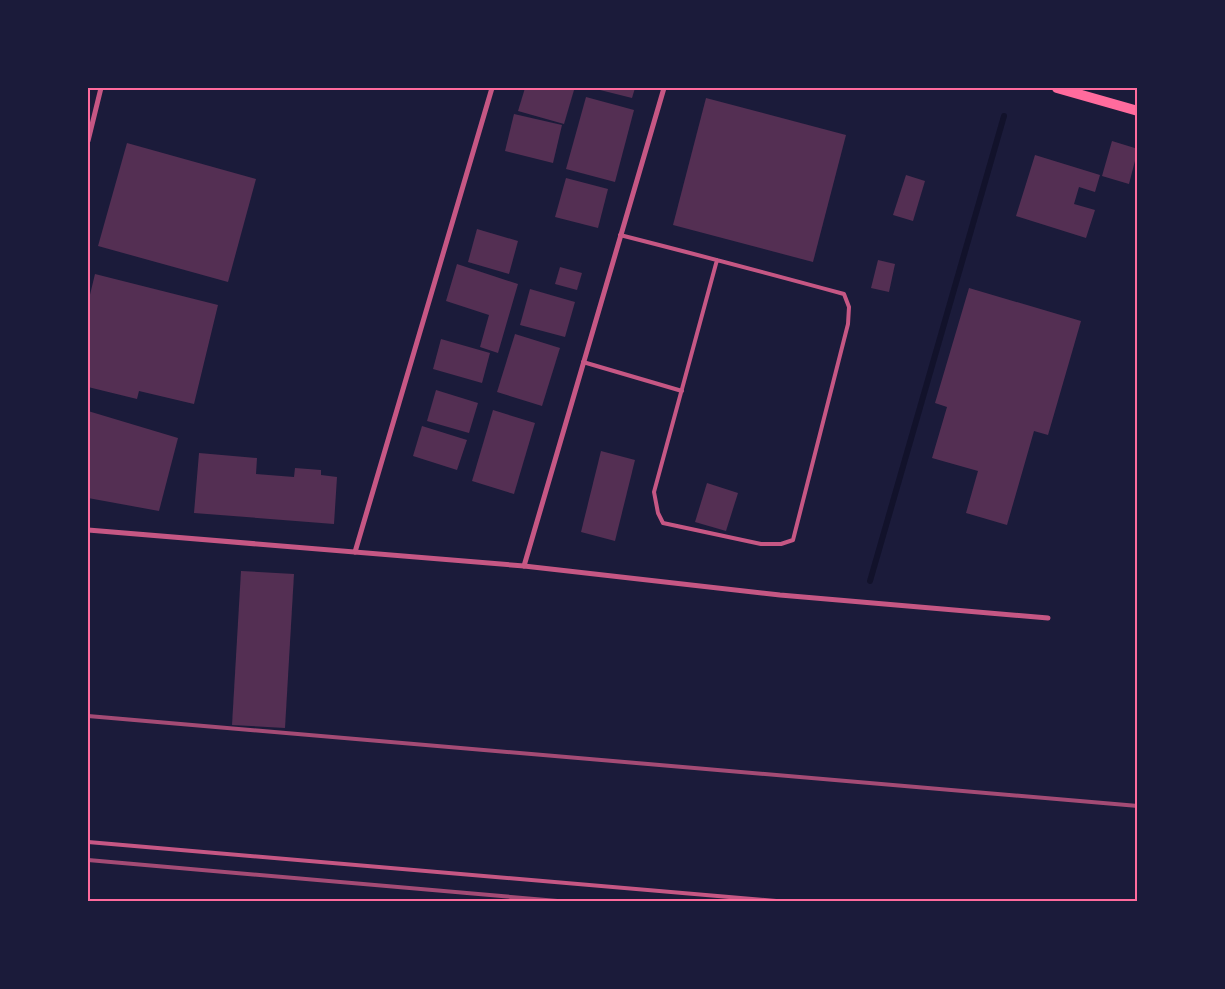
<svg xmlns="http://www.w3.org/2000/svg" width="1225" height="989" viewBox="0 0 1225 989" font-family="Cabin,sans-serif">
  <style>
    .lines { fill: none; stroke-linecap: round; stroke-linejoin: round }
    .stream { stroke: #12122b; stroke-width: 6 }
    .building { fill: #542f53 }
    .service { stroke: #c65784; stroke-width: 4 }
    .minor { stroke: #c65784; stroke-width: 5 }
    .secondary { stroke: #ff6b9d; stroke-width: 10 }
    .rail { stroke: #a44b75; stroke-width: 4 }
    .neatline { fill: none; stroke: #ff6b9d; stroke-width: 2 }
  </style>
  <rect width="100%" height="100%" fill="#1b1b3a"/>
  <g class="lines">
    <path class="stream" d="M870,581L1004,116"/>
  </g>
  <g class="building">
    <path d="M525,88H566L574,90L564,124L518,111Z"/>
    <path d="M592,88H635L632,98Z"/>
    <path d="M586,97L634,110L615,182L566,169Z"/>
    <path d="M706,98L846,135L813,262L673,225Z"/>
    <path d="M514,114L562,125L553,163L505,151Z"/>
    <path d="M1112,141L1138,149L1129,184L1102,176Z"/>
    <path d="M127,143L256,179L228,282L98,246Z"/>
    <path d="M1035,155L1100,175L1095,192L1079,187L1074,204L1095,210L1086,238L1016,216Z"/>
    <path d="M906,175L925,181L913,221L893,215Z"/>
    <path d="M566,178L608,189L598,228L555,217Z"/>
    <path d="M477,229L518,241L509,274L468,262Z"/>
    <path d="M878,260L895,264L889,292L871,288Z"/>
    <path d="M457,264L518,284L498,353L480,347L489,315L446,301Z"/>
    <path d="M560,267L582,273L577,290L555,284Z"/>
    <path d="M95,274L218,305L194,404L139,391L137,399L88,387V303Z"/>
    <path d="M969,288L1081,321L1048,435L1034,431L1007,525L966,513L978,471L932,458L947,407L935,403Z"/>
    <path d="M530,289L575,302L565,337L520,325Z"/>
    <path d="M515,334L560,348L542,406L497,392Z"/>
    <path d="M441,339L490,353L482,383L433,369Z"/>
    <path d="M436,390L478,403L469,433L427,421Z"/>
    <path d="M493,410L535,423L514,494L472,481Z"/>
    <path d="M88,411L178,438L159,511L88,498Z"/>
    <path d="M422,426L467,440L457,470L413,456Z"/>
    <path d="M601,451L635,460L615,541L581,532Z"/>
    <path d="M199,453L257,458L256,474L294,477L295,468L321,470V475L337,477L334,524L194,513Z"/>
    <path d="M707,483L738,493L726,531L695,522Z"/>
    <path d="M241,571L294,574L285,728L232,725Z"/>
  </g>
  <g class="lines">
    <g class="service">
      <path d="M620,235C695,254 770,274 844,294L849,307L848,324L793,540L781,544H761L663,523L658,513L654,492L717,260"/>
      <path d="M583,362L682,391"/>
      <path d="M88,842L788,902"/>
    </g>
    <g class="minor">
      <path d="M88,141L101,88"/>
      <path d="M88,530L524,566L780,595L1048,618"/>
      <path d="M355,552L492,88"/>
      <path d="M524,566L664,88"/>
    </g>
    <path class="secondary" d="M1057,88L1138,111"/>
    <g class="rail">
      <path d="M88,716L1138,806"/>
      <path d="M88,860L569,902"/>
    </g>
  </g>
  <rect width="1225" height="989" fill="none" stroke="#1b1b3a" stroke-width="178"/>
  <rect x="89" y="89" width="1047" height="811" class="neatline"/>
</svg>
